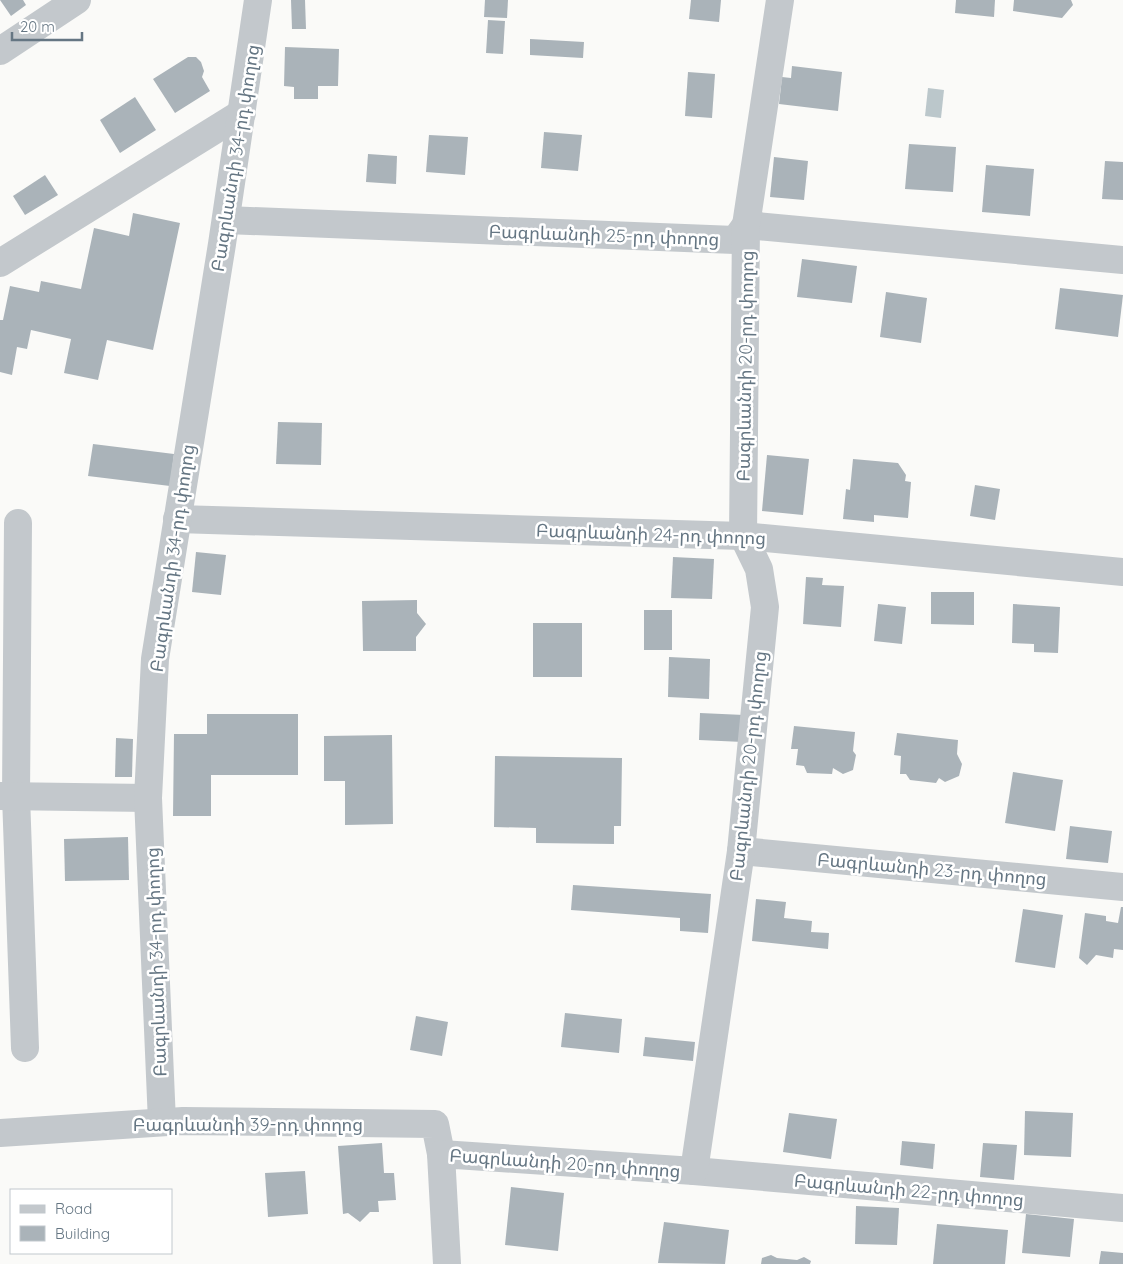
<svg xmlns="http://www.w3.org/2000/svg" width="1123" height="1264" viewBox="0 0 1123 1264" font-family="Quicksand,'Noto Sans Armenian',sans-serif">
  <style>
    .water { fill: #bbc7cb }
    .building { fill: #aab3b9 }
    .lines { fill: none; stroke-linecap: round; stroke-linejoin: round }
    .minor { stroke: #c3c8cc; stroke-width: 28 }
    .labels { text-anchor: middle; dominant-baseline: central; stroke-width: 5; stroke-linejoin: round; paint-order: stroke }
    .street-label { font-size: 18px; fill: #657683; stroke: #fff }
  </style>
  <rect width="100%" height="100%" fill="#fafaf8"/>
  <path class="water" d="M928,88L944,90L941,118L925,116Z"/>
  <g class="building">
    <path d="M0,0H23L26,5L11,16Z"/>
    <path d="M291,0H305L306,29H292Z"/>
    <path d="M485,0H508L507,18L484,17Z"/>
    <path d="M691,0H721L719,22L689,19Z"/>
    <path d="M956,0H995L994,17L955,13Z"/>
    <path d="M1014,0H1071L1073,5L1062,18L1013,11Z"/>
    <path d="M488,20L505,21L503,54L486,53Z"/>
    <path d="M530,39L584,42L583,58L530,55Z"/>
    <path d="M285,47L339,49L338,86H318V99H294V87L284,86Z"/>
    <path d="M188,57H196L201,62L204,71L202,77L210,91L175,113L153,79Z"/>
    <path d="M792,66L842,72L838,111L779,104L782,77L791,78Z"/>
    <path d="M688,72L715,74L712,118L685,116Z"/>
    <path d="M135,97L156,130L120,153L100,120Z"/>
    <path d="M544,132L582,135L578,171L541,168Z"/>
    <path d="M429,135L468,137L465,175L426,172Z"/>
    <path d="M909,144L956,147L953,192L905,189Z"/>
    <path d="M368,154L397,156L396,184L366,182Z"/>
    <path d="M774,157L808,161L804,200L770,197Z"/>
    <path d="M1105,161L1123,162V200L1102,199Z"/>
    <path d="M986,165L1034,169L1030,216L982,212Z"/>
    <path d="M45,175L58,195L25,215L13,196Z"/>
    <path d="M133,213L180,223L153,350L107,340L98,380L64,373L71,339L31,330L27,349L17,347L12,375L0,372V320H3L10,286L39,292L41,281L81,289L94,228L129,236Z"/>
    <path d="M802,259L857,266L852,303L797,297Z"/>
    <path d="M1060,288L1123,295L1118,337L1055,329Z"/>
    <path d="M886,292L927,298L921,343L880,337Z"/>
    <path d="M278,422L322,423L321,465L276,464Z"/>
    <path d="M93,444L174,454L170,486L88,476Z"/>
    <path d="M767,455L809,459L803,515L762,511Z"/>
    <path d="M853,459L898,463L906,475L905,481L911,482L908,518L874,515V522L843,519L846,489L850,490Z"/>
    <path d="M975,485L1000,489L995,520L970,516Z"/>
    <path d="M196,552L226,555L221,595L192,592Z"/>
    <path d="M673,557L714,559L712,599L671,598Z"/>
    <path d="M806,577L823,578L822,585L844,586L841,627L803,624Z"/>
    <path d="M931,592H974V625L931,624Z"/>
    <path d="M417,600V613L426,624L416,637V651H363L362,601Z"/>
    <path d="M878,604L906,607L902,644L874,641Z"/>
    <path d="M1013,604L1060,607L1058,653L1034,652V644L1012,643Z"/>
    <rect x="644" y="610" width="28" height="40"/>
    <rect x="533" y="623" width="49" height="54"/>
    <path d="M669,657L710,659L709,699L668,697Z"/>
    <path d="M700,713L744,715L743,742L699,740Z"/>
    <path d="M207,714H298V775H211V816H173L174,734H207Z"/>
    <path d="M794,726L855,732L853,751L856,755L853,770L843,774L833,768L832,774L807,773L804,766L796,765L798,749H791Z"/>
    <path d="M897,733L958,740L957,754L962,764L959,776L945,782L939,778L936,783L910,780L906,774H900L901,756L894,755Z"/>
    <path d="M392,735L393,824L345,825V781H324V736Z"/>
    <path d="M116,738L133,739L132,777H115Z"/>
    <path d="M495,756L622,758L621,826H614V844L536,843V828L494,827Z"/>
    <path d="M1013,772L1063,780L1055,831L1005,823Z"/>
    <path d="M1070,826L1112,831L1108,863L1066,859Z"/>
    <path d="M128,837L129,880L65,881L64,839Z"/>
    <path d="M573,885L711,894L708,933L680,931V918L571,910Z"/>
    <path d="M756,899L786,902L784,918L812,921L811,932L829,933L828,949L752,941Z"/>
    <path d="M1121,907H1123V950L1114,949L1113,958L1096,955L1087,965L1079,958L1085,913L1106,916V921L1118,923Z"/>
    <path d="M1023,909L1063,915L1055,968L1015,962Z"/>
    <path d="M565,1013L622,1019L619,1053L561,1047Z"/>
    <path d="M416,1016L448,1022L442,1056L410,1050Z"/>
    <path d="M645,1037L695,1042L693,1061L643,1056Z"/>
    <path d="M1025,1111L1073,1113L1071,1157L1024,1155Z"/>
    <path d="M789,1113L837,1119L831,1159L783,1152Z"/>
    <path d="M902,1141L935,1144L933,1169L900,1165Z"/>
    <path d="M382,1143L384,1173H394L396,1200L378,1201L379,1212H370L360,1222L348,1213L343,1214L338,1146Z"/>
    <path d="M983,1143L1017,1145L1014,1180L980,1177Z"/>
    <path d="M305,1171L308,1214L268,1217L265,1173Z"/>
    <path d="M511,1187L564,1193L558,1251L505,1245Z"/>
    <path d="M856,1206L899,1208L897,1245L855,1244Z"/>
    <path d="M1026,1214L1074,1219L1070,1257L1022,1253Z"/>
    <path d="M664,1222L729,1230L725,1264L658,1263Z"/>
    <path d="M937,1224L1008,1230L1005,1264H933Z"/>
    <path d="M1101,1251L1123,1253V1264H1099Z"/>
    <path d="M771,1255L777,1258L797,1260L804,1257L811,1261L810,1264H761L762,1258Z"/>
  </g>
  <g class="lines">
    <g class="minor">
      <path d="M0,51L77,0"/>
      <path d="M226,220L735,240L746,225L1123,260"/>
      <path d="M0,263L242,113"/>
      <path d="M177,519L743,536L1123,572"/>
      <path d="M18,523L16,796L25,1048"/>
      <path d="M0,796L148,798"/>
      <path d="M741,851L1123,887"/>
      <path d="M162,1122L148,798L155,659L222,244L258,0"/>
      <path d="M0,1133L183,1121L435,1124L441,1154"/>
      <path d="M694,1171L1123,1208"/>
      <path d="M447,1264L441,1154L694,1171L741,851L765,607L759,569L743,536L746,225L780,0"/>
    </g>
  </g>
  <g class="labels">
    <g class="street-label">
      <text transform="translate(235 158) rotate(-81)">Բագրևանդի 34-րդ փողոց</text>
      <text transform="translate(604 235) rotate(2)">Բագրևանդի 25-րդ փողոց</text>
      <text transform="translate(745 366) rotate(-89)">Բագրևանդի 20-րդ փողոց</text>
      <text transform="translate(651 534) rotate(2)">Բագրևանդի 24-րդ փողոց</text>
      <text transform="translate(172 558) rotate(-82)">Բագրևանդի 34-րդ փողոց</text>
      <text transform="translate(748 766) rotate(-84)">Բագրևանդի 20-րդ փողոց</text>
      <text transform="translate(932 869) rotate(5)">Բագրևանդի 23-րդ փողոց</text>
      <text transform="translate(156 962) rotate(-92)">Բագրևանդի 34-րդ փողոց</text>
      <text x="248" y="1124">Բագրևանդի 39-րդ փողոց</text>
      <text transform="translate(565 1163) rotate(4)">Բագրևանդի 20-րդ փողոց</text>
      <text transform="translate(909 1190) rotate(5)">Բագրևանդի 22-րդ փողոց</text>
    </g>
  </g>
  <rect x="10" y="1189" width="162" height="65" fill="#ffffff" stroke="#c1c8cd"/>
  <rect x="20" y="1205" width="25" height="8" fill="#c3c8cc" stroke="#c1c8cd"/>
  <text x="55" y="1214" font-size="15" fill="#657683">Road</text>
  <rect x="20" y="1226" width="25" height="15" fill="#aab3b9" stroke="#c1c8cd"/>
  <text x="55" y="1239" font-size="15" fill="#657683">Building</text>
  <path d="M12 32v8h70v-8" fill="none" stroke="#657683" stroke-width="2.5"/>
  <text x="20" y="32" font-size="15" fill="#657683" stroke="#ffffff" stroke-width="4" paint-order="stroke">20 m</text>
</svg>
